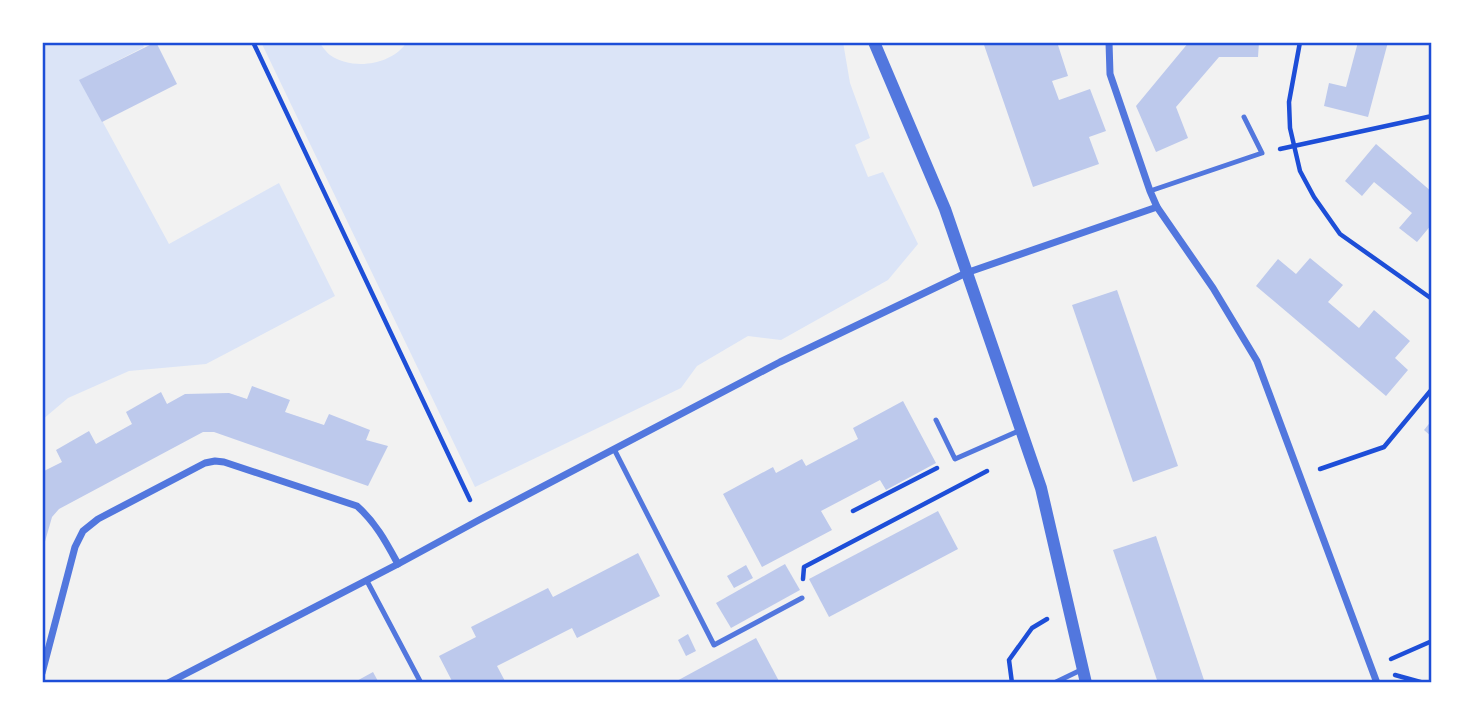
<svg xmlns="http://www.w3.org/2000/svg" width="1474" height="725" viewBox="0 0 1474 725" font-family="'DM Sans',sans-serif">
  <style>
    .green { fill: #dbe4f7 }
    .building { fill: #bdc9ec }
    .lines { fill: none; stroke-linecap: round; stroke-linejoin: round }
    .path { stroke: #1d4ed8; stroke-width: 4.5 }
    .service { stroke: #5277de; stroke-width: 5 }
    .minor { stroke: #5277de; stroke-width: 7 }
    .tertiary { stroke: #5277de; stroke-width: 12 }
    .neatline { fill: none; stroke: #1d4ed8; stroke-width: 2.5 }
  </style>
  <rect width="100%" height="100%" fill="#f2f2f2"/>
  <g class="green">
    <path d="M42,42H142L144,47L80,80L169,244L279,183L335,296L206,364L129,371L68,398L42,420Z"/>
    <path d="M261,42H319C322,46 326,52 330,55C353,71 392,65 407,42H843L850,83L870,138L855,145L868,177L883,172L918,244L888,280L781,340L748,336L697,366L681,388L475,487Z"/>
  </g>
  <g class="building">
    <path d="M156,42L177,84L102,122L79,80Z"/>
    <path d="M983,42H1057L1068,76L1052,81L1059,100L1090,89L1106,131L1089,137L1099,164L1033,187Z"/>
    <path d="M1189,42H1259L1258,57H1219L1176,107L1188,138L1156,152L1136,106Z"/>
    <path d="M1358,42H1388L1368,117L1324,106L1329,83L1346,87Z"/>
    <path d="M1376,144L1432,192V224L1417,242L1399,228L1412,213L1374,182L1362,196L1345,181Z"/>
    <path d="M1310,258L1343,285L1328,302L1359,328L1374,310L1410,341L1395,358L1408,370L1386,396L1256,286L1278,259L1296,274Z"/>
    <path d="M1117,290L1178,466L1133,482L1072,305Z"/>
    <path d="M252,386L290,400L285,412L324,425L329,414L370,430L366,440L388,446L368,486L214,432H203L59,509L52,517L42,552V472L62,462L56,450L89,431L96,444L132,424L126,412L161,392L167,404L185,394L229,393L247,399Z"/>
    <path d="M903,401L936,463L886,490L880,480L821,511L832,530L762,567L723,494L773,467L776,473L802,459L806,466L858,439L853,428Z"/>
    <path d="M1432,420V437L1424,430Z"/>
    <path d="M938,511L958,549L829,617L809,579Z"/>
    <path d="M1156,536L1205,683H1158L1113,550Z"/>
    <path d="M638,553L660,596L577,638L572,628L497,666L506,683H453L439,656L476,637L471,627L548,588L553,597Z"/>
    <path d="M785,564L800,590L731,628L716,603Z"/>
    <path d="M746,565L753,578L734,588L727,576Z"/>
    <path d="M688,634L696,651L686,656L678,640Z"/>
    <path d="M756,638L780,683H673Z"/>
    <path d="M373,672L379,683H353Z"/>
  </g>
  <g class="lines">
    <g class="path">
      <path d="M253,42L470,500"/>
      <path d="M1300,42L1289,102L1290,128L1300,171L1314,197L1340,234L1432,299"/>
      <path d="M1280,149L1432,116"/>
      <path d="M1320,469L1384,447L1432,389"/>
      <path d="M853,511L937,468"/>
      <path d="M803,579L804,567L987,471"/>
      <path d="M1391,659L1432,641"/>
      <path d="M1395,675L1424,683"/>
      <path d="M1012,683L1009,660L1032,628L1047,619"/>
    </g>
    <g class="service">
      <path d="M1150,191L1262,153L1244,117"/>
      <path d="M936,420L955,459L1021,430"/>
      <path d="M614,449L714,645L802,598"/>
      <path d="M367,581L421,683"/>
      <path d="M1054,683L1083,669"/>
    </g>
    <g class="minor">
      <path d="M1109,42L1110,74L1150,191L1157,207L1213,288L1257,361L1377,683"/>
      <path d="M42,673L75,547L83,531L98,519L205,463L215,461L224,462L357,506C376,523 386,542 398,564"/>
      <path d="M168,683L398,564L479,520L780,362L966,273L1157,207"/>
    </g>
    <path class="tertiary" d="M874,42L945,209L1041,488L1086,683"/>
  </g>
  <rect width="1474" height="725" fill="none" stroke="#ffffff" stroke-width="88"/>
  <rect x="44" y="44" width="1386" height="637" class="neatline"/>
</svg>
